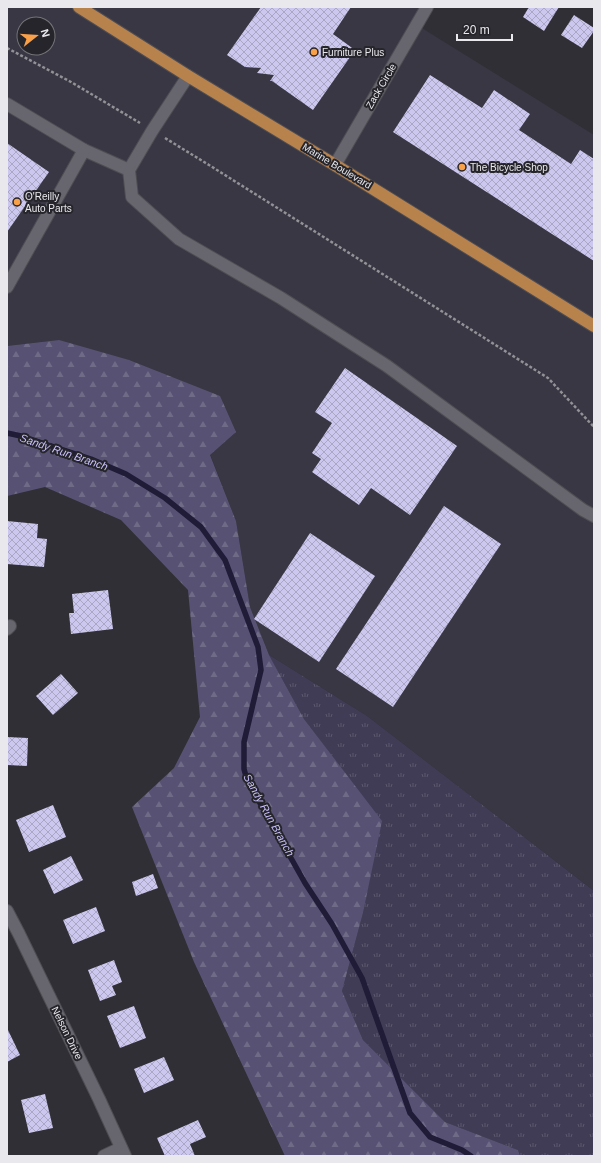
<svg xmlns="http://www.w3.org/2000/svg" width="601" height="1163" viewBox="0 0 601 1163" font-family="Arial,sans-serif">
  <style>
    .built { fill: #383743; fill-rule: evenodd }
    .grass { fill: url(#grass-tufts) }
    .forest { fill: url(#forest-firs) }
    .lines { fill: none; stroke-linecap: round; stroke-linejoin: round }
    .stream { stroke: #201b37; stroke-width: 5.5 }
    .building { fill: url(#building-cross-hatch) }
    .minor-casing { stroke: #4e4d53; stroke-width: 14 }
    .major-casing { stroke: #4e4d53; stroke-width: 14 }
    .path { stroke: #929196; stroke-width: 2.5; stroke-dasharray: 3 2; stroke-linecap: butt }
    .minor { stroke: #67666e; stroke-width: 12 }
    .major { stroke: #b8824d; stroke-width: 12 }
    .poi-dot { fill: #f8a14a; stroke: #26252b; stroke-width: 1.5 }
    .labels { text-anchor: middle; dominant-baseline: central; stroke-width: 4; stroke-linejoin: round; paint-order: stroke }
    .poi-label { font-size: 10px; fill: #e9e8ec; stroke: #26252b; text-anchor: start }
    .street-label { font-size: 10px; fill: #e9e8ec; stroke: #26252b }
    .water-label { font-size: 11px; font-style: italic; fill: #c9c1fd; stroke: #26252b }
  </style>
  <defs>
    <pattern id="grass-tufts" width="24" height="20" patternUnits="userSpaceOnUse"><rect width="24" height="20" fill="#403c56"/><path d="M3 7l-1-3M5 7V3M7 7l1-3M15 17l-1-3M17 17v-4M19 17l1-3" fill="none" stroke="#5c586e"/></pattern>
    <pattern id="forest-firs" width="22" height="20" patternUnits="userSpaceOnUse"><rect width="22" height="20" fill="#575273"/><path d="M5 1l3.5 6h-7zM16 11l3.5 6h-7z" fill="#6f6b87"/></pattern>
    <pattern id="building-cross-hatch" width="8" height="8" patternUnits="userSpaceOnUse"><rect width="8" height="8" fill="#ccc7ee"/><path d="M0 0l8 8M0 8l8-8" fill="none" stroke="#aaa7c4"/></pattern>
  </defs>
  <rect width="100%" height="100%" fill="#302f35"/>
  <path class="built" d="M7,7H427L417,25L594,135V891L367,716L269,655L250,607L236,521L210,454L59,340L7,346ZM24,24H48V48H24Z"/>
  <path class="grass" d="M269,655L367,716L594,891V1156H520L518,1150L445,1122L363,1040L342,991L363,913L381,821L304,719Z"/>
  <path class="forest" d="M59,340L129,360L220,396L236,432L210,455L236,521L250,607L269,655L304,719L382,821L363,913L342,991L363,1040L445,1122L518,1150L520,1156H285L194,962L132,807L174,768L200,717L188,590L121,520L45,487L7,496V346Z"/>
  <g class="lines">
    <path class="stream" d="M7,433L21,436L91,459L126,474L165,498L201,527L225,560L258,647L261,670L244,742V769L247,780L305,883L332,924L362,978L410,1113L430,1137L462,1150L471,1156"/>
  </g>
  <g class="building">
    <path d="M261,7H351L333,34L355,50L313,110L272,81H270L274,75L257,73L261,68L245,67L227,55Z"/>
    <path d="M529,7H559L544,31L523,17Z"/>
    <path d="M574,15L594,28V31L582,48L561,35Z"/>
    <path d="M430,75L482,108L494,90L530,114L519,130L571,164L580,150L594,159V261L393,132Z"/>
    <path d="M7,143L49,172L7,232Z"/>
    <path d="M345,368L457,446L410,515L371,488L359,505L312,472L321,459L312,453L332,423L315,412Z"/>
    <path d="M444,506L501,544L393,707L336,669Z"/>
    <path d="M7,521L38,524L37,538L47,539L44,567L7,564Z"/>
    <path d="M310,533L375,576L319,662L254,619Z"/>
    <path d="M108,590L113,629L71,634L69,613H74L72,594Z"/>
    <path d="M61,674L78,693L53,715L36,696Z"/>
    <path d="M7,737L28,738L27,766L7,765Z"/>
    <path d="M53,805L66,837L29,852L16,820Z"/>
    <path d="M71,856L83,880L54,894L43,870Z"/>
    <path d="M153,874L158,888L136,896L132,882Z"/>
    <path d="M96,907L105,931L73,944L63,920Z"/>
    <path d="M114,960L122,982L112,986L116,995L100,1001L88,970Z"/>
    <path d="M134,1006L146,1038L120,1048L107,1016Z"/>
    <path d="M7,1028L20,1055L7,1062Z"/>
    <path d="M164,1057L174,1080L144,1093L134,1069Z"/>
    <path d="M45,1094L53,1128L29,1133L21,1100Z"/>
    <path d="M198,1120L206,1137L190,1144L195,1156H165L157,1138Z"/>
  </g>
  <g class="lines">
    <defs>
      <g id="minor">
        <path d="M188,76L152,131L129,170L132,197L179,239L281,298L387,366L583,510L594,516"/>
        <path d="M7,104L84,150L129,170"/>
        <path d="M335,165L427,7"/>
        <path d="M7,287L84,150"/>
        <path d="M7,629L10,626"/>
        <path d="M7,911L19,934L99,1099L125,1156"/>
        <path d="M104,1156L121,1148"/>
      </g>
      <path id="major" d="M79,7L188,76L335,165L594,326"/>
    </defs>
    <use href="#minor" class="minor-casing"/>
    <use href="#major" class="major-casing"/>
    <g class="path">
      <path d="M7,48L71,82L140,123"/>
      <path d="M165,138L209,165L548,378L594,427"/>
    </g>
    <use href="#minor" class="minor"/>
    <use href="#major" class="major"/>
  </g>
  <g class="poi-dot">
    <circle cx="314" cy="52" r="4"/>
    <circle cx="462" cy="167" r="4"/>
    <circle cx="17" cy="202" r="4"/>
  </g>
  <g class="labels">
    <g class="poi-label">
      <text x="322" y="52">Furniture Plus</text>
      <text x="470" y="167">The Bicycle Shop</text>
      <text x="25" y="196">O'Reilly<tspan x="25" dy="12">Auto Parts</tspan></text>
    </g>
    <g class="street-label">
      <text transform="translate(381 86) rotate(-60)">Zack Circle</text>
      <text transform="translate(337 166) rotate(31)">Marine Boulevard</text>
      <text transform="translate(67 1033) rotate(64)">Nelson Drive</text>
    </g>
    <g class="water-label">
      <text transform="translate(64 452) rotate(19)">Sandy Run Branch</text>
      <text transform="translate(269 815) rotate(61)">Sandy Run Branch</text>
    </g>
  </g>
  <rect width="601" height="1163" fill="none" stroke="#e9e8ec" stroke-width="16"/>
  <g transform="translate(36 36) rotate(73)"><circle r="19" fill="#26252b" stroke="#747378"/>
  <path d="M0-3L7 15L0 10L-7 15Z" fill="#f8a14a"/>
  <text y="-6" font-size="11" font-weight="bold" text-anchor="middle" fill="#e9e8ec">N</text>
  </g>
  <path d="M457 34v6h55v-6" fill="none" stroke="#e9e8ec" stroke-width="2"/>
  <text x="463" y="34" font-size="12" fill="#e9e8ec" stroke="#26252b" stroke-width="3" paint-order="stroke">20 m</text>
</svg>
